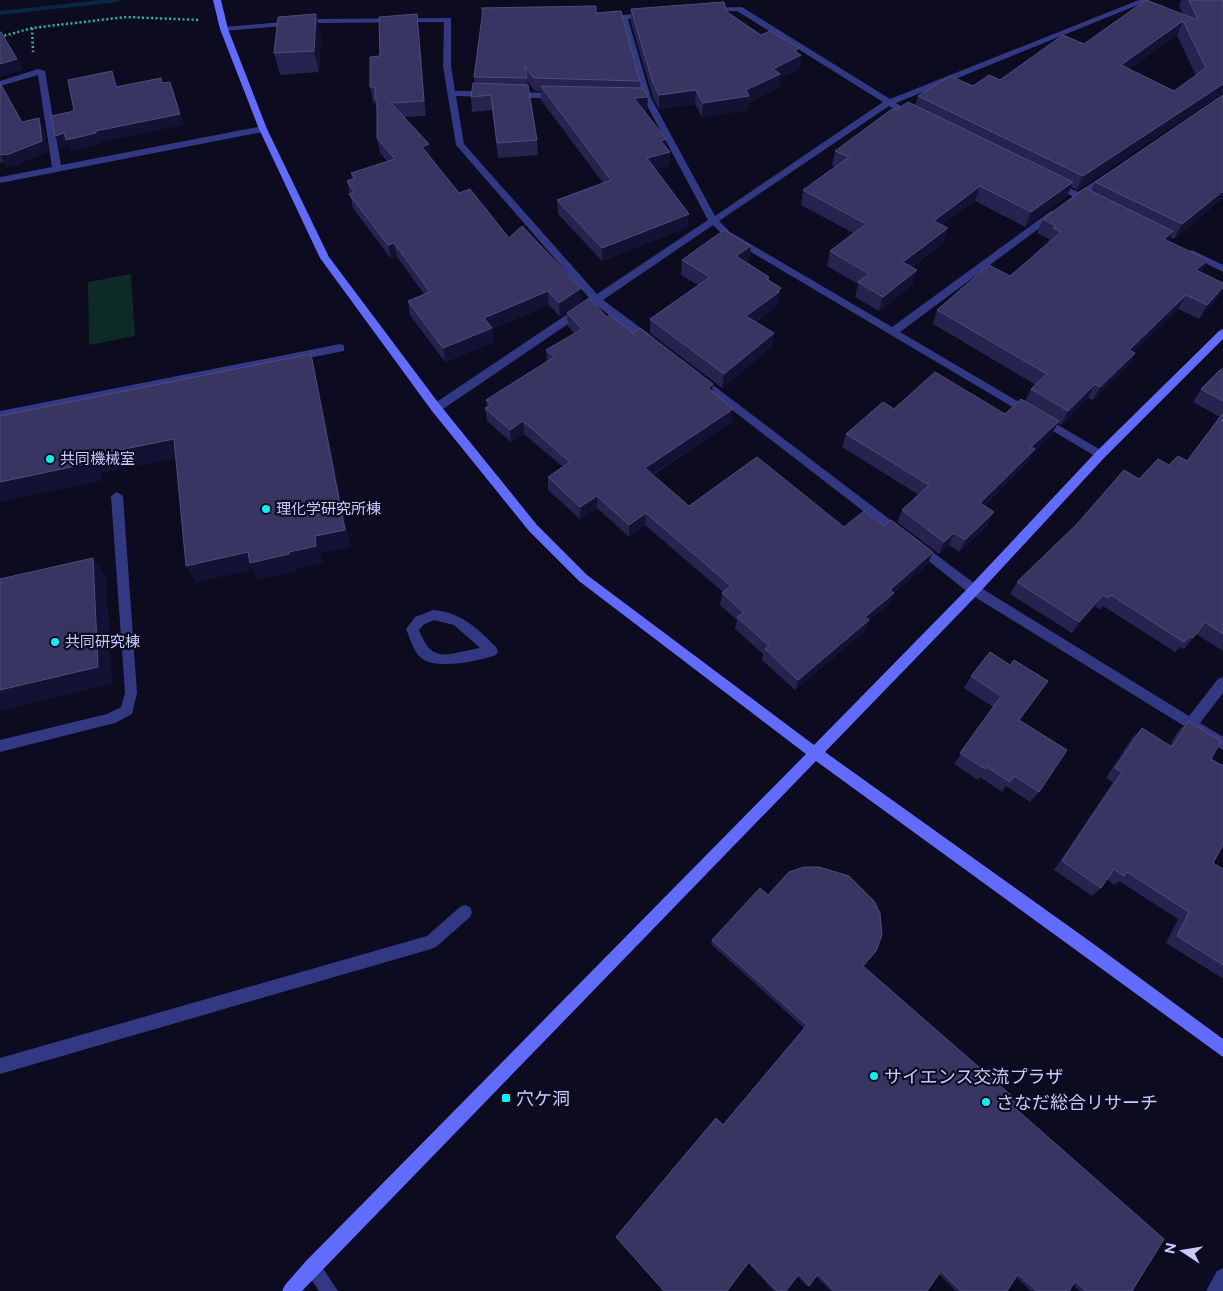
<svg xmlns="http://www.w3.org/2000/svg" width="1223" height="1291" viewBox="0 0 1223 1291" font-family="Raleway,'Noto Sans JP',sans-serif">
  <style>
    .green { fill: #0e2a26 }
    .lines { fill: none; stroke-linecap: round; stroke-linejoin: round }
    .stream { fill: #092646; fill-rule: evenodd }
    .path { stroke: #26b7a0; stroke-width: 2.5; stroke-dasharray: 2 2.5; stroke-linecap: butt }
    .lane { fill: #333882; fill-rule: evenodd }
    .street { fill: #333882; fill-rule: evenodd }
    .secondary { fill: #616cff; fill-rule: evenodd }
    .wall { fill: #26234f; fill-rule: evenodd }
    .shaded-wall { fill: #141234 }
    .building { fill: #383562; stroke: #4f4c7b; fill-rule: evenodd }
    .poi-dot { fill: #00f4f5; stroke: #0c0b20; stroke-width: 2 }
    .labels { text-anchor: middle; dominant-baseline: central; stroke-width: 4.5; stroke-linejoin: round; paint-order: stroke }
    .poi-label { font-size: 15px; fill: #cacaff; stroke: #0c0b20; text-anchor: start }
    .near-poi-label { font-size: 18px; fill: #cacaff; stroke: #0c0b20; text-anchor: start }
  </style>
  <rect width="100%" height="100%" fill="#0c0b20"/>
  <path class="green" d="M131,274L135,336L89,345L88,282Z"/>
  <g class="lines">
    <path class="stream" d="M101,0H121L118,2L0,15V11Z"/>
    <g class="path">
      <path d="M32,28L33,52"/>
      <path d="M0,37L32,28L126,17L200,20"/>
    </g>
    <g class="lane">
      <path d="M340,344L344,345V351L0,419V411Z"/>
      <path d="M117,492L123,496L137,693L132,714L115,723L0,752V740L107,714L121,707L125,693L111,496Z"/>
      <path d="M433,610C461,612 478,629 496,647L498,651L496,655C479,661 434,671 420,657C413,650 410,638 406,629L415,617ZM434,620L454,625L480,648C448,653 433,666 419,630L423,625Z"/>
      <path d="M465,905L470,907L472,912L470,917L436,947L431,949L0,1074V1058L427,936L460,907Z"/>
    </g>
    <g class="street">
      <path d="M1139,0H1150L896,103L916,115V119H910L889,106L719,221L730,232L892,327L1051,211H1057V215L900,332L1104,452L1106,455L1100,459L724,236L713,225L603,300L653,337V343H645L596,305L440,411H432L431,408L432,405L590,299L456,145L443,66L444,22L318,23L224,31L220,29L224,27L318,19L451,18V66L455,91H488L492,94L488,97L456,96L464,144L597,294L708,220L643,98L621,15L647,13L651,15L647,17L628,19L651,98L715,216L883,102L737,11L709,12L705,10L706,8L742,7L890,99Z"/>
      <path d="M38,69L45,71L61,165L263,126L267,129L263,132L0,183V177L52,167L38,75L0,86V81Z"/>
      <path d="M515,92L557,93L561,96L557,99L512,97L511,95Z"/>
      <path d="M1108,173L1112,176L1111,178L1085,196L1096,202L1091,205L1079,200H1072V196L1050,185L1052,183H1058L1078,192Z"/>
      <path d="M1192,250L1223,265V272L1189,255V251Z"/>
      <path d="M701,376L905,531L907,534L905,537H897L697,383V377Z"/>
      <path d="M919,542L978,586L1189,716L1218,679L1223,677V693L1200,723L1223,737V750L970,594L915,550L913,547L915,544Z"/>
      <path d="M312,1258L318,1261L338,1291H319L303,1267L306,1261Z"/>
      <path d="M1223,1268V1291H1206L1217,1271Z"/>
    </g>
    <path class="secondary" d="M213,0H221L228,29L267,129L329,257L440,405L537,525L587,575L814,745L970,586L1096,452L1219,331L1223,329V339L1104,458L978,594L825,752L1095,945L1223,1039V1057L816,761L302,1291H282L285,1285L306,1261L806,754L579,581L529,531L432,411L320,258L259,129L220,29Z"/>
  </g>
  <g class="wall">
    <path d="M1181,0H1223V93L1077,190L1071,187L1067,196L1025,227L975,201L942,225L943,243L912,267L913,284L879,311L855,297L858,284L827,266L830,251L853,233L801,205L803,190L835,167L832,166L835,151L896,110L915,106L918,96L973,86L1000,80L1084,44L1183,14L1179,5ZM1177,35L1196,76L1174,91L1129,69Z"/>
    <path d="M481,8L596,13L640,81V88L647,110L644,111L666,139L665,146L670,152L669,165L655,169L688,227L602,261L558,214L557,200L603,183L541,100V91H535L527,81L537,140L538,155L498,158L492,110L472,112L471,97L475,83L474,77L482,16Z"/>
    <path d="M631,9L727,12L761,35L801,55L799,69L780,78L779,87L749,102L748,110L702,117L695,104L659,109L653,97L631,23Z"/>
    <path d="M419,29L426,116L404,117L429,144L431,158L459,193L509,238L581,288V303L560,317L549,305L492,329L494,342L445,362L410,315L408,301L424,294L397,257L391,259L353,208L347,181L352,179L351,173L387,161L380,153L377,138V110L375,102H373L370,87L380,56Z"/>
    <path d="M321,36L319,72L280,75L274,53Z"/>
    <path d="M0,83L22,122L39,118L44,129L48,152L15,165L6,167L3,162L0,163Z"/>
    <path d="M1223,95V198L1174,239L1170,237L1168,241L1208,260L1201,273L1223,283V288L1217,298L1199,319L1178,309L1133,353H1135L1127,367L1093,400L1088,398L1061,425L1058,423L1052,434L1034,452L1028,462L984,506L988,525L959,552L949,545L939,554L897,522L902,510L919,495L842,447L846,434L894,409L1005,414L1025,401L1031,389L1036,385L933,324L937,310L1010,276L1048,243V242L1049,239L1037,233L1043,219L1091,191L1095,182Z"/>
    <path d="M682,260H749L746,262L769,277V280L779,302L777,303V306L756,322L774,333L772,347L722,388L650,333V319L698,285L681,275Z"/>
    <path d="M567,313L607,317L712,392L733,409L731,422L653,475L689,506L844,527L928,564L893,594L889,604L869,621L865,631L795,690L762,660L763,654L735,629L737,620L720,605L722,593L723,592L645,525L629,537L597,508L580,519L548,490V477L563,467L524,434L511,442L487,421L485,408L487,407L486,400L547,362L546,350L574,333L568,326Z"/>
    <path d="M1223,370V651L1196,634L1184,649L1180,647L1175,652L1103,606L1100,610L1095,606L1072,633L1010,594L1017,582L1139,479L1169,465L1187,461L1220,417L1193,402L1201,389Z"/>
    <path d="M990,652L1020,720L1039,792L1030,802L1006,786L1002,792L980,777L978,780L954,764L993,707L964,688L971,676Z"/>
    <path d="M1188,721L1211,759L1213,863L1223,869V978H1222L1166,943L1178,919L1119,881L1114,885L1107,879L1101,888L1092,896L1054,870L1113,782L1106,778L1132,738L1142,728L1170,745L1178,731Z"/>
    <path d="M768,895L863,966L1016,1109L1132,1291H1080L1073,1285L1069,1291H1031L1016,1277L1007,1291H956L939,1274L927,1291H831L816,1276L809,1286H807L797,1276L786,1291H774L748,1263L727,1291H664L616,1237L723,1125L804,1028L711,944L712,940Z"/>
  </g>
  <g class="shaded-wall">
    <path d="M316,14L321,36L319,72L314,51Z"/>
    <path d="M417,14L419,29L426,116L424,101Z"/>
    <path d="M1183,21L1177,35L1115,79L1121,65Z"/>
    <path d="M800,48L799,56L801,55L799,69L780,78L779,87L749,102L748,110L702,117L703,103L746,90L794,51Z"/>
    <path d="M17,59L23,70L0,77V64Z"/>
    <path d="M112,71L117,82L121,98L116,87Z"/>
    <path d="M170,82L184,125L100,142L101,144L71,151L68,144L60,147L55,136L64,133L96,131Z"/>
    <path d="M1223,84V93L1077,190L1083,176Z"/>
    <path d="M696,90L695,104L659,109V95Z"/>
    <path d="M648,97L647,110L634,112V98Z"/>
    <path d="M39,118L44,129L48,152L15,165L6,167L0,155Z"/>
    <path d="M666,139L665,153L661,141Z"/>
    <path d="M429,144L431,159L422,147Z"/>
    <path d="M670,152L669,165L646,172L647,158Z"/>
    <path d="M1073,182L1067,196L1025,227L1031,212Z"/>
    <path d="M980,186L975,201L929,235L934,221Z"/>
    <path d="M1223,191V198L1174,239L1182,224Z"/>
    <path d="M689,214L688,227L602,261V248Z"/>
    <path d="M948,228L943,243L899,276L903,262Z"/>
    <path d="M1173,231L1166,245L1164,239Z"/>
    <path d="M394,243L397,257L391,259L388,245Z"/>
    <path d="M751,246L749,260L735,271L736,256Z"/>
    <path d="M1208,260L1200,274L1196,270Z"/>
    <path d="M917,270L913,284L879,311L883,297Z"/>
    <path d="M1223,287L1217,298L1199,319L1207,305Z"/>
    <path d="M581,288V303L560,317L559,303Z"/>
    <path d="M781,288L779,302L777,303V306L744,330L746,316Z"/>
    <path d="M548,291L549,305L492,329L494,342L445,362L443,348L484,318Z"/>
    <path d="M1186,295L1178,309L1122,364L1129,350Z"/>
    <path d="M774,333L772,347L722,388L724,374Z"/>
    <path d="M1135,353L1127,367L1093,400L1100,387Z"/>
    <path d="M311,354L316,373L351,547L321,553L323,563L296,569V571L258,580L253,570L196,582L186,566L248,552H289L315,536Z"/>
    <path d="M713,384L712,397L708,388Z"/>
    <path d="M1095,384L1088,398L1061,425L1068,411Z"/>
    <path d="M733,409L731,422L644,480L645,468Z"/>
    <path d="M523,421L524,434L511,442L510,430Z"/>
    <path d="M1059,421L1052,434L1034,452L1028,462L974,515L980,503L1031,447Z"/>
    <path d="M174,439L183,457L101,473V481L0,502V482L90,456Z"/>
    <path d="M597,496V508L580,519V507Z"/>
    <path d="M994,512L988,525L959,552L965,540Z"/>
    <path d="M646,513L645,525L629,537V525Z"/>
    <path d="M954,533L949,545L939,554L944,542Z"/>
    <path d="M933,552L928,564L893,594L889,604L869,621L865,631L795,690L798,680L865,617L890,590Z"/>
    <path d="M93,558L106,577L112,684L0,711V690Z"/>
    <path d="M1103,595L1095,606L1072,633L1079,622Z"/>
  </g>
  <g class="building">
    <path d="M1146,0L1198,20L1189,0H1223V84L1083,176L918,96L950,76L973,86L989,75L1000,80L1063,35L1084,44ZM1183,21L1206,68L1174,91L1121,65Z"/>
    <path d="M724,2L727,12L761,35L770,31L800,48L794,51L801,55L773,69L780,74L746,90L749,96L703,103L696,90L659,95L653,83L631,9Z"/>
    <path d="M596,6V13L621,11L640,81L534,78L525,67L527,78L474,77L483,10L481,8Z"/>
    <path d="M316,14L314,51L274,53L278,17Z"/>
    <path d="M417,14L424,101L391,103L429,144L422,147L459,193L470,189L509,238L522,226L581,288L559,303L548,291L484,318L492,328L443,348L408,301L430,292L394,243L388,245L349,194L354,192L347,181L355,178L351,173L395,159L377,138V99H375V87H370V57L380,56L379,17Z"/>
    <path d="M0,32H1L17,59L0,64Z"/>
    <path d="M112,71L116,87L161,78L162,83L170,82L180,114L96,131V133L66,140L64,133L55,136L51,116L74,111L68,80Z"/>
    <path d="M0,83L22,122L39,118L42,141L9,154L0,155Z"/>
    <path d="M473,83L528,85L537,140L497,143L491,95L471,97Z"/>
    <path d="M541,86L643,88L648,97L634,98L666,139L661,141L670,152L647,158L689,214L602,248L557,200L611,180Z"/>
    <path d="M1223,95V191L1182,224L1095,182Z"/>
    <path d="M908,102L1073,182L1031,212L980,186L934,221L948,228L903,262L917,270L883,297L858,282L869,274L830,251L866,224L803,190L849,157L835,151L892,109L896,110Z"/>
    <path d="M1085,188L1173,231L1164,239L1208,260L1196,270L1223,283V287L1207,305L1186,295L1129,350L1135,353L1100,387L1095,384L1068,411L1031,389L1047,374L937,310L989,265L1010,276L1061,232L1053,228L1056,226L1043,219Z"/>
    <path d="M724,230L751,246L736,256L769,277L767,279L781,288L778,291L779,292L746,316L774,333L724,374L650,319L710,277L682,260Z"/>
    <path d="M589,298L607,317L610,315L633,333L640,328L713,384L708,388L733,409L645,468L689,506L757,457L844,527L864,511L884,526L891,520L933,552L890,590L894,593L865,617L869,620L798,680L765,649L769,646L737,617L744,613L722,593L731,586L646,513L629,525L597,496L580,507L548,477L570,462L523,421L510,430L485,408L491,405L486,400L554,357L546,350L582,329L567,313Z"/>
    <path d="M311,354L345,530L315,536L316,546L289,552V554L250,563L248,552L186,566L174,439L90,456V463L0,482V416Z"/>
    <path d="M1221,369L1223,370V401L1201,389Z"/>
    <path d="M935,372L1005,414L1021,399L1059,421L1031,447L1035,449L980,503L994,512L965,540L954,533L944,542L902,510L929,485L846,434L883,402L894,409Z"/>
    <path d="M1223,413V634L1205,622L1193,638L1190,636L1184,642L1111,595L1108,598L1103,595L1079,622L1017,582L1078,523L1124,470L1139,479L1158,459L1169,465L1178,456L1187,461Z"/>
    <path d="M93,558L98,667L0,690V579Z"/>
    <path d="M990,652L1010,665L1014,660L1048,681L1019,720L1067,750L1039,792L1014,776L1010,782L987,767L985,769L960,753L1001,696L971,676Z"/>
    <path d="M1188,721L1221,741L1211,759L1223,766V845L1213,863L1223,869V965L1177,936L1189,912L1127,872L1124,876L1114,869L1101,888L1062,861L1122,772L1115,768L1142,728L1172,747Z"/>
    <path d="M804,867H819L849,876L874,901L880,913L882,935L876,951L863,966L1020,1103L1016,1109L1164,1239L1132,1291H1086L1075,1281L1069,1291H1037L1018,1274L1007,1291H961L941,1271L927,1291H834L818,1274L809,1286L799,1274L786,1291H777L749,1262L727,1291H664L616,1237L716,1118L723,1125L807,1025L712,940L760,888L768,895L789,872Z"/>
  </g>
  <g class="poi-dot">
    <circle cx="50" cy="459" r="5"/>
    <circle cx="266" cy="509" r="5"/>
    <circle cx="55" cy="642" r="5"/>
    <circle cx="874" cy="1076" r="5"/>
    <rect x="501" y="1093" width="10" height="10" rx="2.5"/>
    <circle cx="986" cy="1102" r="5"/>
  </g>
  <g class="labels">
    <g class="poi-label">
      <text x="60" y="459">共同機械室</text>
      <text x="276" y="509">理化学研究所棟</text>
      <text x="65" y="642">共同研究棟</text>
    </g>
    <g class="near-poi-label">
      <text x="884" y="1076">サイエンス交流プラザ</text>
      <text x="516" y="1098">穴ケ洞</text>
      <text x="996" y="1102">さなだ総合リサーチ</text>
    </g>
  </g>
  <g transform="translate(1183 1251) rotate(282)" stroke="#0c0b20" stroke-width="4" paint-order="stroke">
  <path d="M0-4L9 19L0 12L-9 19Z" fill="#cacaff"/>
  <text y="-8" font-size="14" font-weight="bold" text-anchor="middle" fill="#cacaff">N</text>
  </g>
</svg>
